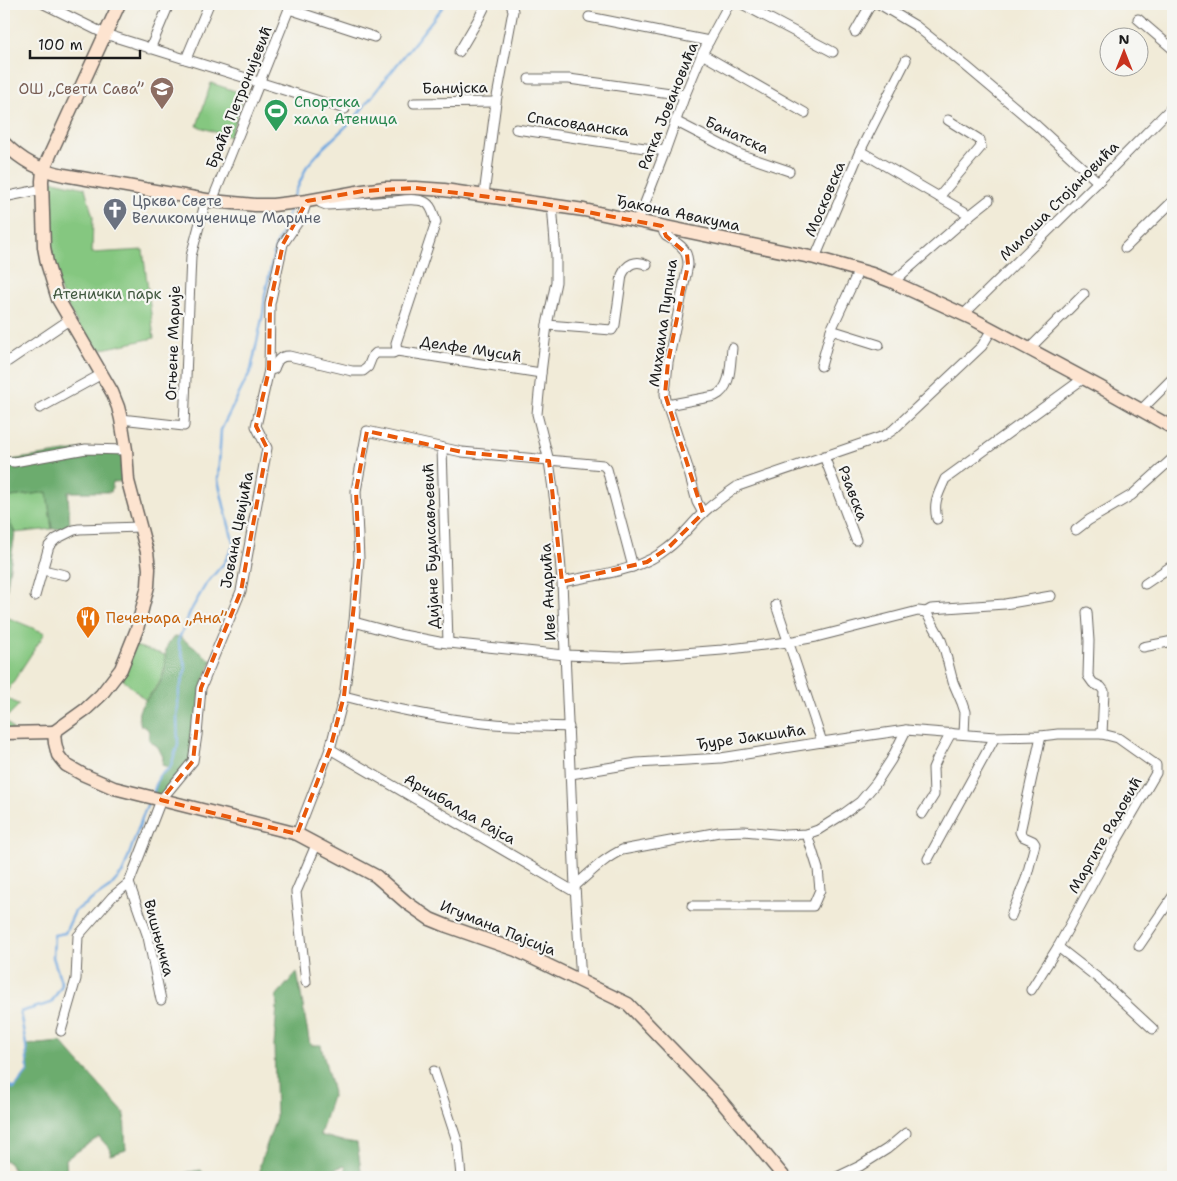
<svg xmlns="http://www.w3.org/2000/svg" width="1177" height="1181" viewBox="0 0 1177 1181" font-family="'Shantell Sans',sans-serif">
  <style>
    .green { fill: #85c780; stroke: #50724e }
    .forest { fill: #6cac6e; stroke: #446445 }
    .lines { fill: none; stroke-linecap: round; stroke-linejoin: round }
    .stream { stroke: #71a9e0; stroke-width: 2.5 }
    .street-casing { stroke: #67645e; stroke-width: 11 }
    .secondary-casing { stroke: #67645e; stroke-width: 15 }
    .street { stroke: #fff; stroke-width: 9 }
    .secondary { stroke: #fde4d0; stroke-width: 12 }
    .marked { fill: none; stroke: #e8590c; stroke-width: 4; stroke-dasharray: 10 6; stroke-linejoin: round }
    .labels { text-anchor: middle; dominant-baseline: central; stroke-width: 4.5; stroke-linejoin: round; paint-order: stroke }
    .street-label { font-size: 15px; fill: #1c1c1c; stroke: #f6f6f2 }
    .education-label { font-size: 15px; fill: #785e54; stroke: #f6f6f2; text-anchor: end }
    .leisure-label { font-size: 15px; fill: #27864d; stroke: #f6f6f2; text-anchor: start }
    .worship-label { font-size: 15px; fill: #5b616d; stroke: #f6f6f2; text-anchor: start }
    .park-label { font-size: 15px; fill: #41583f; stroke: #f6f6f2 }
    .food-label { font-size: 15px; fill: #c56008; stroke: #f6f6f2; text-anchor: start }
  </style>
  <rect width="100%" height="100%" fill="#f6f6f2"/>
  <filter id="ink" filterUnits="userSpaceOnUse"><feTurbulence type="fractalNoise" baseFrequency=".02" numOctaves="2"/><feDisplacementMap in="SourceGraphic" scale="10" xChannelSelector="R" yChannelSelector="G"/><feConvolveMatrix kernelMatrix="1 2 1 2 8 2 1 2 1" color-interpolation-filters="sRGB"/></filter>
  <filter id="wash" filterUnits="userSpaceOnUse"><feTurbulence type="fractalNoise" baseFrequency=".0096" numOctaves="4" result="noise"/><feDisplacementMap in="SourceGraphic" scale="20" xChannelSelector="R" yChannelSelector="G"/><feGaussianBlur stdDeviation="1.12" result="paint"/><feColorMatrix in="noise" values="0 0 0 0 0 0 0 0 0 0 0 0 0 0 0 0 0 1.4 0 .05"/><feComposite in="paint" operator="in"/></filter>
  <g filter="url(#wash)">
    <rect width="100%" height="100%" fill="#f1ebd8"/>
    <g class="green">
      <path d="M211,83L244,94L230,137L197,126Z"/>
      <path d="M54,181L85,188L93,217L92,253L143,250L154,338L93,351L65,302L54,274L46,238L49,186L50,182Z"/>
      <path d="M47,492L52,529L15,533L4,511V498Z"/>
      <path d="M4,616L45,633L4,696L19,705L5,719L15,732L4,733Z"/>
      <path d="M132,645L165,655C165,679 160,683 145,700L117,674Z"/>
    </g>
    <g class="forest">
      <path d="M86,449L126,450L128,481L113,482L111,492H68L70,528L52,529L47,492L4,498V461Z"/>
      <path d="M4,511L15,533L4,607Z"/>
      <path d="M179,636L212,661L201,688L193,761L161,800L154,792L159,776L170,768L162,765L163,757L158,747L149,740C149,731 150,729 141,725C131,706 154,696 161,681C162,678 164,673 165,670C166,660 163,646 172,639C174,637 177,637 179,636Z"/>
      <path d="M297,972L310,1045H321L333,1093L320,1135L338,1140L357,1143L362,1177H348L345,1166L330,1170L324,1177H260V1164L276,1118L274,1046L277,1006L276,996Z"/>
      <path d="M61,1042L124,1113L126,1150L110,1155L111,1150L99,1137L66,1159L67,1177H19L6,1160L4,1161V1082L14,1089L28,1071L26,1045Z"/>
      <path d="M201,1170L206,1177H172L189,1172Z"/>
    </g>
    <g class="lines">
      <g class="stream">
        <path d="M293,198L307,166L324,147L354,119L445,4"/>
        <path d="M153,794L159,776L170,768L178,745L177,717L179,691L186,668L178,641L190,612L206,584L224,563L234,545L225,510L218,480L221,430L251,370L263,314L265,295L275,248L284,228L290,208"/>
        <path d="M4,1082L14,1089L28,1071L26,1045L20,1012L51,1003L62,985L53,957L54,935L65,933L75,911L110,887L123,872L143,815L149,801"/>
      </g>
    </g>
  </g>
  <g filter="url(#ink)">
    <g class="lines">
      <defs>
        <g id="street">
          <path d="M44,4L105,34L345,109"/>
          <path d="M742,4L833,52"/>
          <path d="M879,4L916,26L966,66L1036,125L1098,182"/>
          <path d="M289,9L374,37"/>
          <path d="M589,17L709,41"/>
          <path d="M1138,19L1173,49"/>
          <path d="M855,32L871,4"/>
          <path d="M150,49L169,4"/>
          <path d="M459,52L479,18L486,4"/>
          <path d="M702,54L805,113"/>
          <path d="M186,59L209,4"/>
          <path d="M529,79H569L685,95"/>
          <path d="M414,103L496,102"/>
          <path d="M675,121L739,154L789,171"/>
          <path d="M516,129L665,151"/>
          <path d="M860,151L970,215L893,282"/>
          <path d="M484,195L496,102L513,11L511,4"/>
          <path d="M4,197L43,189"/>
          <path d="M939,197L981,147L980,140L948,120"/>
          <path d="M318,200L321,203L326,205C349,204 371,202 394,201C403,200 416,198 425,202C432,205 434,216 436,222L396,343L397,351"/>
          <path d="M212,201L291,4"/>
          <path d="M552,204L556,256V282L547,325L541,373L537,414L549,461L556,510L562,582L575,886L581,981"/>
          <path d="M970,215L989,200"/>
          <path d="M638,221L665,151L685,95L702,54L729,4"/>
          <path d="M662,226L664,233L666,236C679,244 688,248 688,265L668,362L665,394L667,405L687,465L697,502L703,513"/>
          <path d="M1125,248L1173,201"/>
          <path d="M815,258L860,151L906,60"/>
          <path d="M963,315L1112,168L1173,106"/>
          <path d="M547,325L612,330L615,325L622,275C627,264 636,259 647,265"/>
          <path d="M831,330L879,345"/>
          <path d="M1029,349L1084,294"/>
          <path d="M397,351L541,373"/>
          <path d="M4,364L69,320"/>
          <path d="M821,366L831,330L859,270"/>
          <path d="M269,370L274,369C277,361 279,356 289,356L352,371H363L368,367L372,357L376,353H393L397,351"/>
          <path d="M667,405L715,396C732,388 730,364 732,348"/>
          <path d="M40,408L102,374"/>
          <path d="M1141,410L1173,378"/>
          <path d="M121,419L184,426L191,256L206,200"/>
          <path d="M442,448L448,643"/>
          <path d="M824,456L856,540"/>
          <path d="M4,461L14,462L86,449L126,450"/>
          <path d="M937,519C933,502 938,495 945,479L1084,378"/>
          <path d="M1076,530L1089,520L1132,495L1173,458"/>
          <path d="M43,570L65,575"/>
          <path d="M562,582C598,574 639,572 668,548C680,539 690,526 701,515C712,504 725,495 738,486L884,436L893,430L982,346L992,329"/>
          <path d="M1145,584L1173,565"/>
          <path d="M35,596L49,546L56,539L74,530L79,529L140,527"/>
          <path d="M776,605L822,742"/>
          <path d="M926,612L940,637L945,651L953,682L962,703L965,712L964,734"/>
          <path d="M926,612L931,609L1005,604L1051,596"/>
          <path d="M1087,612L1089,641L1088,676L1093,683L1101,687L1104,691L1102,734"/>
          <path d="M354,622L398,634L439,642L565,655L618,657L671,654L722,650L788,642L816,637L918,611L926,612"/>
          <path d="M1143,647L1173,641"/>
          <path d="M344,696C390,708 436,718 484,723C512,726 541,726 569,727"/>
          <path d="M330,749L575,892"/>
          <path d="M571,774L637,763L721,758L822,742L906,730"/>
          <path d="M922,814L934,795L933,768L937,759L951,733"/>
          <path d="M297,834L330,749L344,696L354,622L359,559L356,491L367,431L462,452L603,465L607,469L633,567"/>
          <path d="M928,859L995,737"/>
          <path d="M129,883L148,937L161,1000"/>
          <path d="M575,886C590,873 604,858 622,850L719,832L744,831L785,835L807,834L818,830L842,815L860,802L876,783L891,760L906,730L995,737L1041,736L1058,734H1102L1118,738L1156,765V773L1103,864L1058,947L1031,990"/>
          <path d="M692,906H813L820,890L818,869L807,834"/>
          <path d="M1011,916L1026,879L1035,844L1033,841L1022,836L1020,832L1041,736"/>
          <path d="M1139,946L1173,896"/>
          <path d="M1058,947L1099,979L1153,1029"/>
          <path d="M306,982L296,892L316,845"/>
          <path d="M61,1031L76,979L78,936L112,897L129,883L161,800L193,761L197,735L201,688L241,591L267,448L256,426L269,370L270,304L283,244L302,216L307,201"/>
          <path d="M434,1071L458,1144L461,1177"/>
          <path d="M837,1177L860,1166L887,1149L906,1133"/>
        </g>
        <g id="secondary">
          <path d="M4,143C22,161 39,170 64,175L212,201L255,205H273L307,201L363,191L385,188H416L444,190L584,210L815,258L872,274L893,282L971,318L1100,387L1173,428"/>
          <path d="M54,732L55,743L58,755L61,759L66,765L82,774L114,788L286,831L297,834L376,876L407,903L430,919L447,926L516,950L628,1004L716,1095L784,1177"/>
          <path d="M54,732L86,709L101,695L121,669L137,629L148,586L149,569L147,552L128,481L126,450L121,419L118,407L112,392L58,299L47,263L44,247L42,181L43,170L119,4"/>
          <path d="M4,733L54,732"/>
        </g>
      </defs>
      <use href="#street" class="street-casing"/>
      <use href="#secondary" class="secondary-casing"/>
      <use href="#street" class="street"/>
      <use href="#secondary" class="secondary"/>
    </g>
  </g>
  <path class="marked" d="M416,188L539,203L662,226L666,236L687,254L688,265L668,362L665,394L703,513L668,548L647,562L562,582L549,461L462,452L367,431L356,491L359,559L344,696L330,749L297,834L161,800L193,761L201,688L241,591L267,448L256,426L269,370L270,304L283,244L307,201L363,191Z"/>
  <defs>
    <symbol id="school-pin" viewBox="-11 -11 22 30"><path d="M0 17L-7.5 6A9.5 9.5 0 1 1 7.5 6Z" fill="#8d6e63" stroke="#f6f6f2"/><path d="M0-5L7-2L0 1L-7-2ZM-4 1L0 2.5L4 1V4Q0 6-4 4Z" fill="#fff"/></symbol>
    <symbol id="stadium-pin" viewBox="-11 -11 22 30"><path d="M0 17L-7.5 6A9.5 9.5 0 1 1 7.5 6Z" fill="#2e9e5b" stroke="#f6f6f2"/><path d="M0-5a6.5 5 0 1 0 0 10a6.5 5 0 1 0 0-10ZM-3.5-1.8h7v3.6h-7Z" fill="#fff"/></symbol>
    <symbol id="church-pin" viewBox="-11 -11 22 30"><path d="M0 17L-7.5 6A9.5 9.5 0 1 1 7.5 6Z" fill="#6b7280" stroke="#f6f6f2"/><path d="M-1.2-6h2.4v3.5h3.3v2.4h-3.3V6h-2.4V-.1h-3.3v-2.4h3.3Z" fill="#fff"/></symbol>
    <symbol id="restaurant-pin" viewBox="-11 -11 22 30"><path d="M0 17L-7.5 6A9.5 9.5 0 1 1 7.5 6Z" fill="#e8710a" stroke="#f6f6f2"/><path d="M-5-6h1v4h1v-4h1v4h1v-4h1v5L-1.5 .5V6h-2V.5L-5-1ZM5-6V6H3V1.5H1.5Q1.5-4 5-6Z" fill="#fff"/></symbol>
  </defs>
  <g fill-rule="evenodd">
    <use href="#school-pin" x="148" y="75" width="28" height="38"/>
    <use href="#stadium-pin" x="262" y="97" width="28" height="38"/>
    <use href="#church-pin" x="101" y="196" width="28" height="38"/>
    <use href="#restaurant-pin" x="74" y="604" width="28" height="38"/>
  </g>
  <g class="labels">
    <g class="street-label">
      <text transform="translate(455 88) rotate(-1)">Банијска</text>
      <text transform="translate(239 97) rotate(-68)">Браћа Петронијевић</text>
      <text transform="translate(668 106) rotate(-68)">Ратка Јовановића</text>
      <text transform="translate(578 124) rotate(8)">Спасовданска</text>
      <text transform="translate(737 135) rotate(25)">Банатска</text>
      <text transform="translate(825 199) rotate(-67)">Московска</text>
      <text transform="translate(1059 201) rotate(-45)">Милоша Стојановића</text>
      <text transform="translate(678 213) rotate(12)">Ђакона Авакума</text>
      <text transform="translate(663 323) rotate(-82)">Михаила Пупина</text>
      <text transform="translate(173 343) rotate(-88)">Огњене Марије</text>
      <text transform="translate(471 349) rotate(9)">Делфе Мусић</text>
      <text transform="translate(853 493) rotate(69)">Рзавска</text>
      <text transform="translate(237 530) rotate(-79)">Јована Цвијића</text>
      <text transform="translate(431 546) rotate(-92)">Дијане Будисављевић</text>
      <text transform="translate(548 592) rotate(-93)">Иве Андрића</text>
      <text transform="translate(751 737) rotate(-8)">Ђуре Јакшића</text>
      <text transform="translate(460 809) rotate(30)">Арчибалда Рајса</text>
      <text transform="translate(1105 835) rotate(-60)">Маргите Радовић</text>
      <text transform="translate(498 928) rotate(22)">Игумана Пајсија</text>
      <text transform="translate(159 938) rotate(75)">Вишњичка</text>
    </g>
    <g class="education-label">
      <text x="144" y="89">ОШ „Свети Сава”</text>
    </g>
    <g class="leisure-label">
      <text x="294" y="102">Спортска<tspan x="294" dy="17">хала Атеница</tspan></text>
    </g>
    <g class="worship-label">
      <text x="132" y="201">Црква Свете<tspan x="132" dy="17">Великомученице Марине</tspan></text>
    </g>
    <g class="park-label">
      <text x="107" y="294">Атенички парк</text>
    </g>
    <g class="food-label">
      <text x="106" y="618">Печењара „Ана”</text>
    </g>
  </g>
  <rect width="1177" height="1181" fill="none" stroke="#f6f6f2" stroke-width="20"/>
  <g transform="translate(1124 52)"><circle r="24" fill="#f6f6f2" stroke="#9f9f9c"/>
  <path d="M0-4L9 19L0 12L-9 19Z" fill="#c8321e"/>
  <text y="-8" font-size="14" font-weight="bold" text-anchor="middle" fill="#1c1c1c">N</text>
  </g>
  <path d="M30 50v8h110v-8" fill="none" stroke="#1c1c1c" stroke-width="2.5"/>
  <text x="38" y="50" font-size="15" fill="#1c1c1c" stroke="#f6f6f2" stroke-width="4" paint-order="stroke">100 m</text>
</svg>
